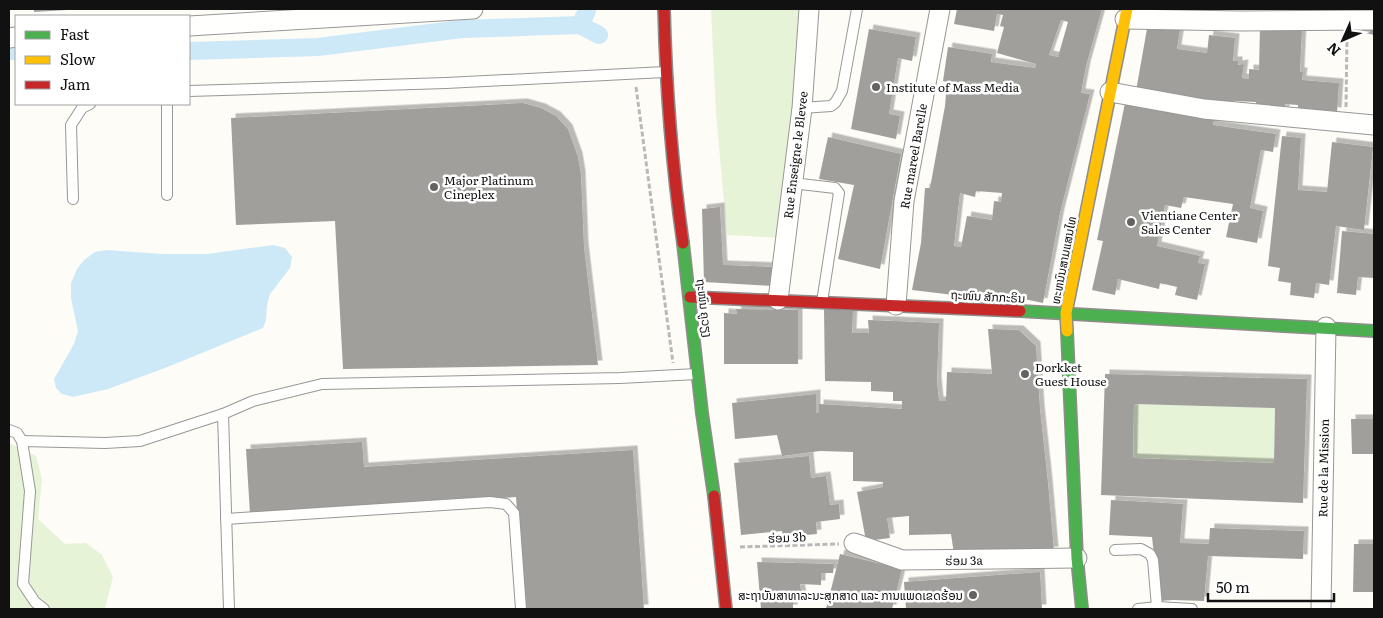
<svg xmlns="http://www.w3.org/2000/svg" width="1383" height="618" viewBox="0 0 1383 618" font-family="Literata,'Noto Sans Lao',serif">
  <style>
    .green { fill: #e7f3d7 }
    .water { fill: #cde8f7 }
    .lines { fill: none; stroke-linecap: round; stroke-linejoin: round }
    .canal { stroke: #cde8f7; stroke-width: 18 }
    .building { fill: #a19f9c; fill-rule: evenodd; filter: url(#shadow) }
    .lane-casing { stroke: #979795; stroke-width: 12 }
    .street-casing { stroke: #979795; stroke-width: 21 }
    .fast-casing { stroke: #8e8d8b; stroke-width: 14 }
    .slow-casing { stroke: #8e8d8b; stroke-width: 14 }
    .jam-casing { stroke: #8e8d8b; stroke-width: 14 }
    .path { stroke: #b9b9b8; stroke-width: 3; stroke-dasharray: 5 2.5; stroke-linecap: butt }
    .lane { stroke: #fffffe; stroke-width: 10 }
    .street { stroke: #fffffe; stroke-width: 19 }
    .fast { stroke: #4caf50; stroke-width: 11 }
    .slow { stroke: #ffc107; stroke-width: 11 }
    .jam { stroke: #c62828; stroke-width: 11 }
    .poi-dot { fill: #646362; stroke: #fff; stroke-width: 2 }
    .labels { text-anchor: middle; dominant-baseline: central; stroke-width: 5; stroke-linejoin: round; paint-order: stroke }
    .poi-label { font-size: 12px; fill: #111; stroke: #fff; text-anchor: start }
    .street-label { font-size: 12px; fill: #111; stroke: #fff }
  </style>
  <defs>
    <filter id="shadow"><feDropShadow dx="4.5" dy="-4.5" stdDeviation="0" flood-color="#0004"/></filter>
  </defs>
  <rect width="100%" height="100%" fill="#fdfcf7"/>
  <g class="green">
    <path d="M711,9H800L796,101L782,238L727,235L716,113Z"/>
    <path d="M1134,404L1275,408L1274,463L1133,458Z"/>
    <path d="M9,443L36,456L42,479L38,519L65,544L86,543L102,555L113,577L105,609H9Z"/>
  </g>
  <path class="water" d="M273,245L285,248L292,257L290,268L270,294L267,305L266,320L263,328L165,368L108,389L73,397L62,394L56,388L54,379L74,344L78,331L71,298V283L77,269L84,260L95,252L107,250L161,254H208Z"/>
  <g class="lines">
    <g class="canal">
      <path d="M580,25L587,11"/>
      <path d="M9,51H16"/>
      <path d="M189,51L318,47L462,29L580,25L599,35"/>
    </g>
  </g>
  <g class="building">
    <path d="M34,9H67V10L34,12Z"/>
    <path d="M957,9H1102L1086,66L1081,93L1090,94L1060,213L1043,303L991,292L954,295L912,290L921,243L925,188H930L945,106L947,82L943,81L948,47L992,54L991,62L1035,68L1036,64L997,53L1004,27L1000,26L1003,15L997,14L994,31L954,24ZM1061,20L1068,22L1058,57L1049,55ZM976,191L1002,193L1001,202L994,201L992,220L967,216L961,247L954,246L960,193L975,197Z"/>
    <path d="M1148,23L1180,29L1177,49L1207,53L1209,35L1235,38L1233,61H1238V65L1244,64L1242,78L1249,79V69L1259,70L1260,27L1302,28L1300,72H1303L1302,80L1339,83L1337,112L1298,108V105L1285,104V111L1256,108V102L1234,101L1233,105L1136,91Z"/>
    <path d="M1363,23L1374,25V35L1361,32Z"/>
    <path d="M869,29L916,37L912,61L898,58L889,114L900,116L896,139L851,129Z"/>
    <path d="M1126,98L1215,115L1213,125L1276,134L1273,152L1261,150L1250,208L1263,211L1257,243L1226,237L1233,204L1184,197L1181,208L1165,205L1157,246L1200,256L1198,263L1205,264L1197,300L1175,295L1177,287L1160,283L1159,289L1118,279L1115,295L1092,290L1103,241L1097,240Z"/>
    <path d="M523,103L541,108L556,116L568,129L578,157L581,175L584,247L598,365L343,369L335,221L236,225L231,118Z"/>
    <path d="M1282,136L1301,138L1298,190L1327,192L1332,142L1373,147L1364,230L1336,226L1329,285L1316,283L1314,298L1290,295L1291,283L1278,281L1280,268L1268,266Z"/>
    <path d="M828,137L901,154L880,269L838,259L854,185L819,179Z"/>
    <path d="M720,207L723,265L774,267L773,286L704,282L702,209Z"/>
    <path d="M1342,231L1374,234V278L1358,277L1356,295L1337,293Z"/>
    <path d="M736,309L798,310V364H724V313L737,314Z"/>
    <path d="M824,309L853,311L852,333H869L868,320L939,323L937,381L939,401H946L947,372L992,374L988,329L1019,330L1036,346L1040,409L1048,483L1054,551L954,554L951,534L909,535V516L887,518L890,538L866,541L857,492L883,487V482L853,481V452L820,451L782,456L777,435L735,439L732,403L816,394V413H819V404L902,409V401H893V392L871,391V382L825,381Z"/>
    <path d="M1105,374L1307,379L1303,503L1101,495ZM1134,404L1275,408L1274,463L1133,458Z"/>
    <path d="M1351,419H1374V454H1352Z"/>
    <path d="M362,442L364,467L633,450L644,609H524L516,497L250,514L246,449Z"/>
    <path d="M809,456L811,478L826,476L830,505L839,504L840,519L816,522L817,534L783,537L782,531L741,535L734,463Z"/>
    <path d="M1111,500L1183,504L1180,543L1209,544L1210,528L1304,531L1303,559L1208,556L1204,601L1173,600L1159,601L1152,537L1109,535Z"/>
    <path d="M1354,544H1374V592H1353Z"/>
    <path d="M840,554L902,569L892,609H826Z"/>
    <path d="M757,562L834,564L833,573H821V585L800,584L802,599L793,600V609H761Z"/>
    <path d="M1040,572L1042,609H906L904,582Z"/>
  </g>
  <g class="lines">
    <defs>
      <g id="lane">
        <path d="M189,91L446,83L665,72"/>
        <path d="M167,104V195"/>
        <path d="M802,108L831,106L835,103L842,91L857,9"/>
        <path d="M792,183L835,188L839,193L822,302"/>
        <path d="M73,199L71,125L82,108L90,104"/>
        <path d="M223,414L229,609"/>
        <path d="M9,430L17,433L22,441L30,491L23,584L35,602L44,609"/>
        <path d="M22,441L105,443L140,441L223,414L253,401L322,384L620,378L697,374"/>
        <path d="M226,519L490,502L506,504L514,513L521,609"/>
        <path d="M1115,550L1141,549L1150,554L1153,560L1157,607"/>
        <path d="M1138,609L1157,607L1192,609"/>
      </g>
      <g id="street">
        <path d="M1125,19L1241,21L1374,20"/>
        <path d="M189,26L473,9"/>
        <path d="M9,38L16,37"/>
        <path d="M1110,92L1204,109L1374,125"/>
        <path d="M778,300L802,108L809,9"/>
        <path d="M896,305L904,201L940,9"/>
        <path d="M854,543L902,560L1077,558"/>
        <path d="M1321,609L1326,327"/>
      </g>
      <g id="fast">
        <path d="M683,243L702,413L714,496"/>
        <path d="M1020,311L1374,331"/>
        <path d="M1067,331L1077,558L1082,609"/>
      </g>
      <path id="slow" d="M1067,331L1066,313L1127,9"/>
      <g id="jam">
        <path d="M664,9C666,88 672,166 683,243"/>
        <path d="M690,297L1020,311"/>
        <path d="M714,496L726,609"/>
      </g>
    </defs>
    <use href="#lane" class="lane-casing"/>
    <use href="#street" class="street-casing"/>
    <use href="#fast" class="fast-casing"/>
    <use href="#slow" class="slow-casing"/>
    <use href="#jam" class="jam-casing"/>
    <g class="path">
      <path d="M636,87L673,363"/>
      <path d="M1346,107L1347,36"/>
      <path d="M740,547L839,544"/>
    </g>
    <use href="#lane" class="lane"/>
    <use href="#street" class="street"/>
    <use href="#fast" class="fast"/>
    <use href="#slow" class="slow"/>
    <use href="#jam" class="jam"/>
  </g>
  <g class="poi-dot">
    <circle cx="876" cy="87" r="5"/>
    <circle cx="434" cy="187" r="5"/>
    <circle cx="1131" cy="222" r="5"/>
    <circle cx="1025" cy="374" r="5"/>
    <circle cx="973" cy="595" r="5"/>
  </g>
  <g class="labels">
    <g class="poi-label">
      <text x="886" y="87">Institute of Mass Media</text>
      <text x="444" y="180">Major Platinum<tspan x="444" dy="14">Cineplex</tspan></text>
      <text x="1141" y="215">Vientiane Center<tspan x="1141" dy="14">Sales Center</tspan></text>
      <text x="1035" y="367">Dorkket<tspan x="1035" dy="14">Guest House</tspan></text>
      <text x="963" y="595" text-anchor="end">ສະຖາບັນສາທາລະນະສຸກສາດ ແລະ ການແພດເຂດຮ້ອນ</text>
    </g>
    <g class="street-label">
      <text transform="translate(795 155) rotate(-83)">Rue Enseigne le Blevee</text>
      <text transform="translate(913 156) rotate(-80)">Rue mareel Barelle</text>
      <text transform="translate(1063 260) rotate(-79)">ທະຫນົນສາມແສນໄທ</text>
      <text transform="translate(988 296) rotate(3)">ຖະໜົນ ສັກກະຣິນ</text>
      <text transform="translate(705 308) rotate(83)">ຖະໜົນ ຄູວຽງ</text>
      <text transform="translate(1323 468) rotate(-89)">Rue de la Mission</text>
      <text transform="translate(787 537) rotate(-2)">ຮ່ອມ 3b</text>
      <text transform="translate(964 560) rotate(-1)">ຮ່ອມ 3a</text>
    </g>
  </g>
  <rect width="1383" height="618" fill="none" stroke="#111111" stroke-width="20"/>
  <rect x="15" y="15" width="175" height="90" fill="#ffffff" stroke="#a0a0a0"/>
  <rect x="25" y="31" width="25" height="8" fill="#4caf50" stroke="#a0a0a0"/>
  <text x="60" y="40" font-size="15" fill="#111111">Fast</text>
  <rect x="25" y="56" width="25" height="8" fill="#ffc107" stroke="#a0a0a0"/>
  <text x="60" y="65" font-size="15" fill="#111111">Slow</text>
  <rect x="25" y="81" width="25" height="8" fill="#c62828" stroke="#a0a0a0"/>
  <text x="60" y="90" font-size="15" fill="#111111">Jam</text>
  <g transform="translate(1343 40) rotate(225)" stroke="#ffffff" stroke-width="4" paint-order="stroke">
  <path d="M0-4L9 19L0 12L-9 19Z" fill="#111111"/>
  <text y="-8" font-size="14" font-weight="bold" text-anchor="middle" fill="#111111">N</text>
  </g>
  <path d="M1208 593v8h126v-8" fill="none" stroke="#111111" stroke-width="2.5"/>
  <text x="1216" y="593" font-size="15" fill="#111111" stroke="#ffffff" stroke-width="4" paint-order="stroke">50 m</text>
</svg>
